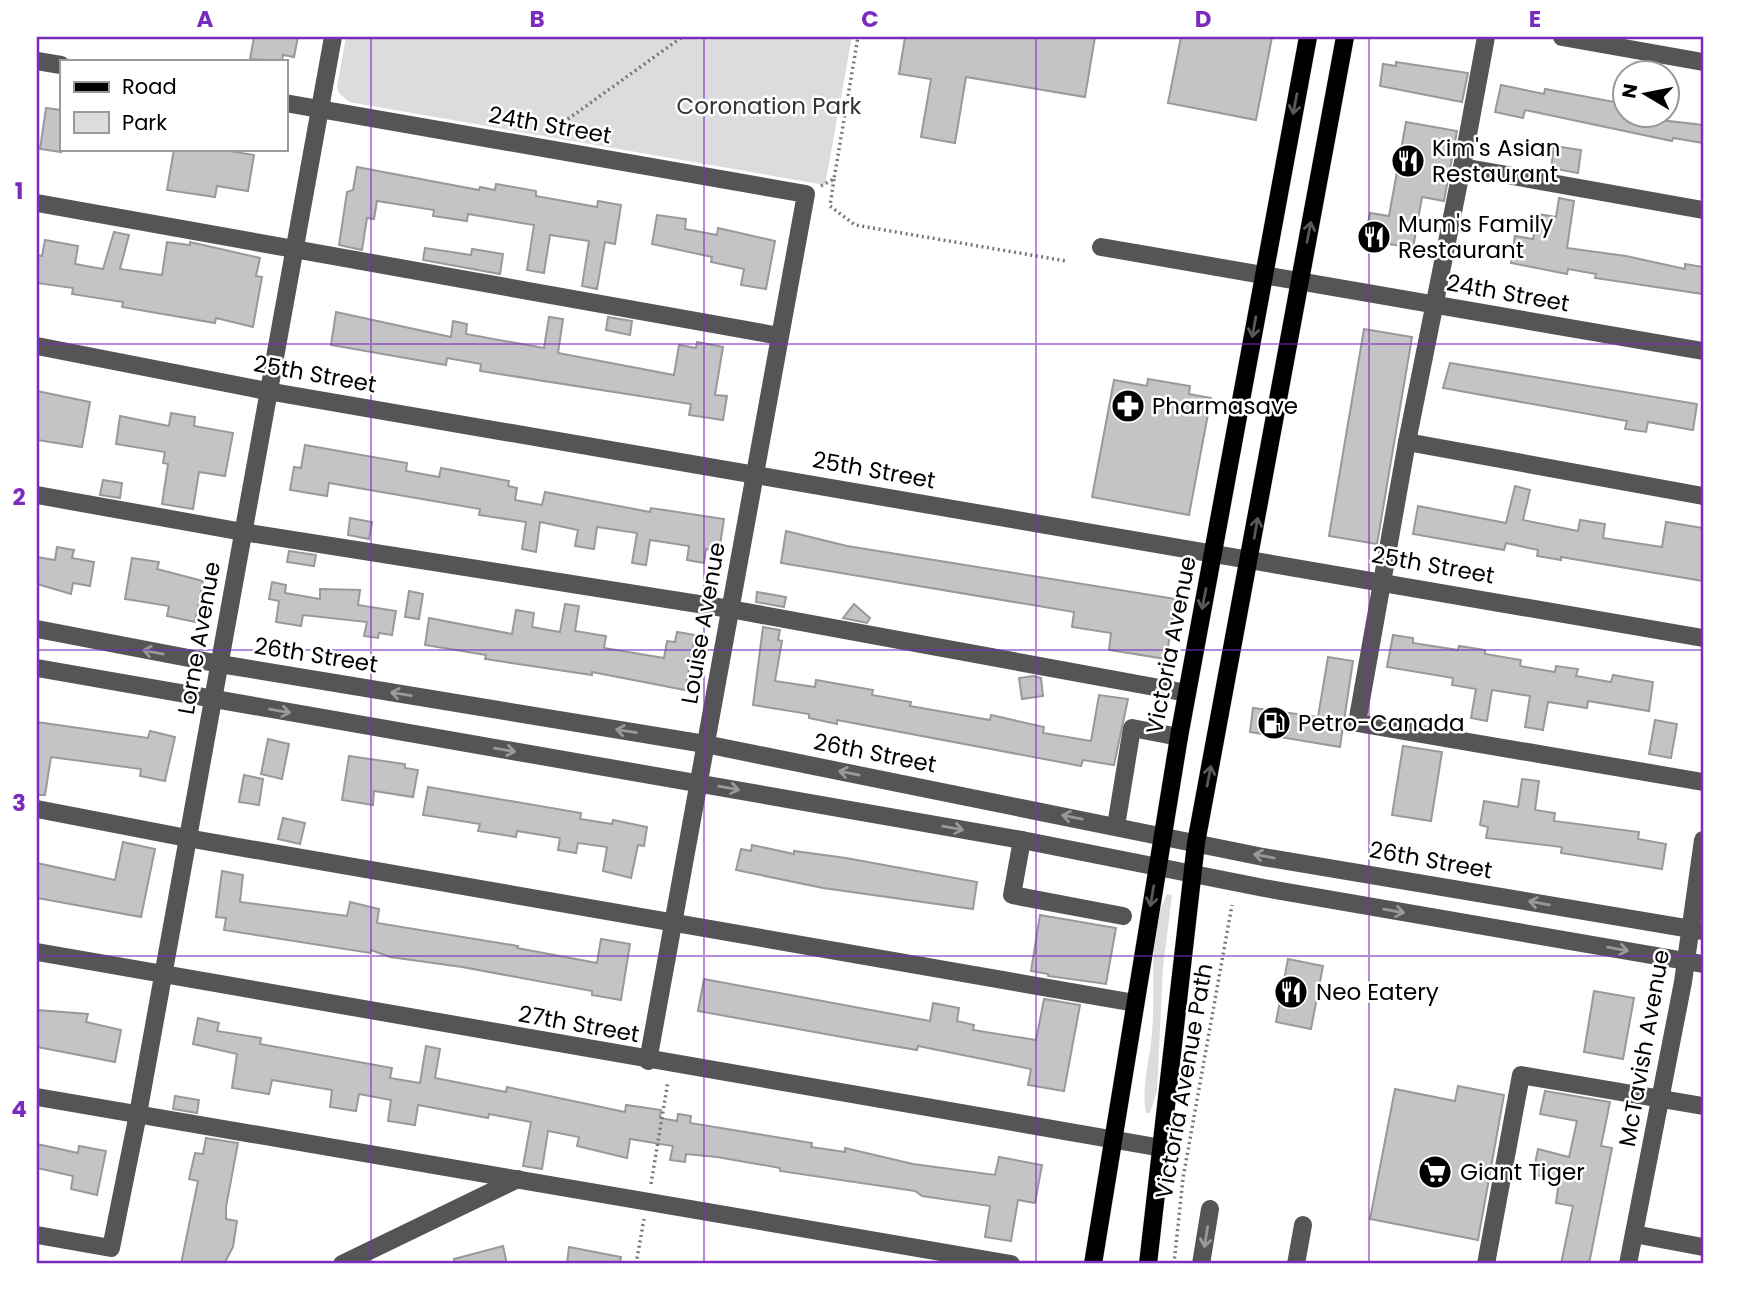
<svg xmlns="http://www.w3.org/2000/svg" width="1740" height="1301" viewBox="0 0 1740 1301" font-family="Poppins,sans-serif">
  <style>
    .green { fill: #dcdcdc }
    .building { fill: #c4c4c4; stroke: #999; stroke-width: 2 }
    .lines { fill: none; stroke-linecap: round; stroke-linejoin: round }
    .major-casing { stroke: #dbdbdb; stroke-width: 19 }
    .path { stroke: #777; stroke-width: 3.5; stroke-dasharray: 2 3.5; stroke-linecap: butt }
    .minor { stroke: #555; stroke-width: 18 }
    .major { stroke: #000; stroke-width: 18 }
    .oneway { stroke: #595959 }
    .oneway2 { stroke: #999 }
    .grid { fill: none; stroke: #7b2cbf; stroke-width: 2; stroke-opacity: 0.55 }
    .labels { text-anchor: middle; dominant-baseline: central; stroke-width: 5; stroke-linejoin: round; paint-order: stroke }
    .park-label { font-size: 23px; fill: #333; stroke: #fff }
    .street-label { font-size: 23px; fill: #000; stroke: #fff }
    .poi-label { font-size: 23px; fill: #000; stroke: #fff; text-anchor: start }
    .neatline { fill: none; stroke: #7b2cbf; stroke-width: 2.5 }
    .grid-label { font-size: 23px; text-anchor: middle; font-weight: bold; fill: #7b2cbf }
  </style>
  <rect width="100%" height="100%" fill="#fff"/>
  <g class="green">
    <path d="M346,37H852L825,185L349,102L339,93L337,87Z"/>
    <path d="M1167,894L1172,895L1163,968L1157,1091L1150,1113H1146C1141,1085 1150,1060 1152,1033C1156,990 1147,933 1167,894Z"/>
  </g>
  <g class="building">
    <path d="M254,37H298L294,57L283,55L282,61L250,59Z"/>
    <path d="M905,37H1095L1085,97L966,77L955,143L921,137L931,79L899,74Z"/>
    <path d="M1181,37H1272L1256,120L1168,103Z"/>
    <path d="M1396,62L1468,73L1462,102L1380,86L1383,64L1396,66Z"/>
    <path d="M1501,85L1544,94L1545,89L1625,104V116L1703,125V143L1673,138L1672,141L1525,110L1523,118L1495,112Z"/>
    <path d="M46,108L61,110V152L40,149Z"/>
    <path d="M1406,122L1457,131L1444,201L1422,197L1413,248L1365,240L1370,213L1389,216Z"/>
    <path d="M1554,146L1581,150L1578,173L1551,168Z"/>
    <path d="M174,149H217L254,155L248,191L217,186L215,197L167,190Z"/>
    <path d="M357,167L479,190L480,187L495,190L496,184L536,191V196L597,207L598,201L621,205L615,244L605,242L597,289L582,286L589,241L550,235L544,273L527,270L534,225L468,214L467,221L433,216L434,210L377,201L374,219L367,218L362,250L339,245L347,192L353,190Z"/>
    <path d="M1559,198L1574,201L1567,248L1626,256L1685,269V264L1703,267V294L1595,278L1596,274L1568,269L1567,274L1511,263L1515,236L1533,239L1538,214L1556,217Z"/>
    <path d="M657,215L686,219L685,229L717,235L718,228L775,241L766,289L741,285L744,269L711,262L712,257L652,244Z"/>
    <path d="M114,232L129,235L120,269L162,275L167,242L190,245V242L260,258L256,276L262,277L253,327L216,318L215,323L122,307L123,302L72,294L73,288L37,283V255L42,256L45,240L78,246L75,264L103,269Z"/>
    <path d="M425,248L471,255L472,249L503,254L500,274L423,260Z"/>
    <path d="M336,312L451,337L453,321L467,324L466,334L544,348L549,317L563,319L558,353L674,375L679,345L696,348L697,342L723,347L715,395L727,396L723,420L689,415L691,404L480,371L481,364L447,358L446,365L331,345Z"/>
    <path d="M608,317L632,321L630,335L606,330Z"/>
    <path d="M1364,329L1412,337L1377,544L1329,536Z"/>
    <path d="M1450,363L1697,404L1693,430L1648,422L1646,432L1625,429L1627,421L1443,388Z"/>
    <path d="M1148,379L1190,386L1189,394L1211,398L1189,515L1092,497L1114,380L1147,386Z"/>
    <path d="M37,391L90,402L82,447L37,440Z"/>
    <path d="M171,413L195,417L194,426L233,433L225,476L199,472L193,509L162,504L168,464L163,463L165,452L116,444L120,416L169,426Z"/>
    <path d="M305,445L407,463L406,471L439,477L441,468L509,481L508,486L517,488L515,500L542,505L545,492L650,512L651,508L724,519L719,552L706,549L704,563L687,560L689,546L650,540L646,565L632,563L637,533L597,527L594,549L575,546L578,530L540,522L536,552L522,549L526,522L479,515L480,509L329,483L327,496L290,490L294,467L301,468Z"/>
    <path d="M103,480L122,483L120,498L100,495Z"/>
    <path d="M1515,486L1530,490L1523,520L1578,531L1580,520L1605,524L1603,538L1662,547L1666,522L1703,528V581L1561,557V560L1537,556L1538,550L1506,543L1504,550L1413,534L1418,506L1506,523Z"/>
    <path d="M350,518L372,522L369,539L348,535Z"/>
    <path d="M786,531L847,546L1176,599L1166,659L1109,650L1111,633L1072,627L1074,612L781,563Z"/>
    <path d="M57,547L74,550L72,558L94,562L90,586L73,583L71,594L37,584V557L55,560Z"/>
    <path d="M289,551L316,555L314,566L287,562Z"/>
    <path d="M132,558L159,562L157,569L203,581L195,622L167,616L169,606L125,599Z"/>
    <path d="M272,582L286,585L285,593L320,599V589L360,590L358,605L396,611L392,635L379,633L378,638L364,636L367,622L303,615L301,626L276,622L279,601L269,599Z"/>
    <path d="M409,591L423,594L419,619L405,617Z"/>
    <path d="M757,592L786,597L784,607L756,602Z"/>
    <path d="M565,604L579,606L575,631L606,636L604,648L664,658L667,641L675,642L677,632L695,635L685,690L592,672V675L485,659L486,655L425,645L429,618L512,634L516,610L534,613L532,627L560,632Z"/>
    <path d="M854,604L870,618L867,623L843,618Z"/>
    <path d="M763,627L780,630L778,640L782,641L775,681L815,687L816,680L873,690L872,695L911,702L910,706L990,720L991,715L1044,727L1043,733L1091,741L1099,695L1128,699L1114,765L1083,760L1081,766L837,720V724L809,718V714L753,705Z"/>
    <path d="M1393,635L1413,638V643L1458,650L1459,646L1485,650V654L1521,660L1520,666L1555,672L1556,666L1578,669L1576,676L1611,682L1613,675L1653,682L1649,711L1588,701L1587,708L1548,702L1543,730L1525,727L1530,696L1492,690L1487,721L1471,718L1476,689L1452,685L1453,678L1387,667Z"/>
    <path d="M1328,657L1353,661L1340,747L1250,732L1253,708L1318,717Z"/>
    <path d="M1033,676L1041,678L1043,696L1022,699L1019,678Z"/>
    <path d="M1655,720L1677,724L1671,758L1649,754Z"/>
    <path d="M37,722L148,738L150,731L175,737L165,781L140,776L141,769L51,757L45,795H37Z"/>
    <path d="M268,739L289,744L282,779L261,774Z"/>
    <path d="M1403,746L1442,752L1431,821L1392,815Z"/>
    <path d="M349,756L405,764V768L418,770L413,797L374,791L373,805L342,800Z"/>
    <path d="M244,775L263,779L259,805L239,802Z"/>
    <path d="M1522,779L1539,781L1535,810L1555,813L1554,821L1639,832L1638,839L1666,844L1662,869L1561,853L1562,847L1486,838L1488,827L1480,825L1484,801L1518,807Z"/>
    <path d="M428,787L581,813L580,819L612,824L613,820L647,827L644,846L638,845L631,878L603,871L607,847L578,843L576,853L558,850L560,838L517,831L516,837L478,831L480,824L423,815Z"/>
    <path d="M283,818L305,823L300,844L278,839Z"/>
    <path d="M123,842L155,849L141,917L37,898V863L115,880Z"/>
    <path d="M752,845L794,854V851L846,858L977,882L973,909L823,888L736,870L741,849L751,851Z"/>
    <path d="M222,871L243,875L240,902L347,916L350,902L379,909L377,923L518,946L517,948L597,963L601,939L630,944L621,1000L592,995V991L462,967L390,957L371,950L370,953L224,930L226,918L216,917Z"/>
    <path d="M1040,915L1116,928L1106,984L1048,976V974L1031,971Z"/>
    <path d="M1288,959L1323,966L1311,1029L1276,1022Z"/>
    <path d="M704,979L930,1021L933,1003L959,1008L957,1021L974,1025L973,1030L1036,1040L1044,999L1080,1005L1064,1091L1028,1085L1031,1069L918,1046L917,1050L864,1041L698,1011Z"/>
    <path d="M1594,991L1634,998L1623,1059L1584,1052Z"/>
    <path d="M37,1010L88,1014L86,1022L121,1030L115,1062L37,1047Z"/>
    <path d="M198,1018L219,1023L217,1031L261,1038L260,1044L392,1068L390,1078L420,1083L426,1046L440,1049L435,1078L506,1092L507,1087L625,1112L626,1105L661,1110L660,1118L677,1121L678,1114L691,1116L690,1123L812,1143L811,1147L845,1152V1148L913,1164L995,1175L999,1157L1042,1165L1035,1203L1018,1200L1011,1241L985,1237L990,1206L922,1196L915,1191L780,1171V1168L717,1157L686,1154L685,1162L670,1160L673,1146L630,1139L627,1158L577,1146L579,1137L548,1131L542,1169L523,1166L531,1122L489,1114L488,1118L418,1105L415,1125L388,1121L391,1100L359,1094L356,1111L330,1107L332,1090L272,1080L269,1094L232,1088L237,1054L193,1044Z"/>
    <path d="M1458,1086L1504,1095L1478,1240L1370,1219L1395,1089L1455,1101Z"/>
    <path d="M1545,1091L1610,1102L1601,1146L1612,1148L1589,1264H1561L1573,1206L1556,1203L1559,1181L1533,1174L1538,1149L1569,1157L1577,1121L1540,1114Z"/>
    <path d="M175,1096L199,1100L197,1113L173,1109Z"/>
    <path d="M206,1138L238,1143L226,1207V1219L237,1221L233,1247L224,1264H181L198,1181L189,1179L195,1153L203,1154Z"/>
    <path d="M37,1144L78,1153L79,1146L106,1151L97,1195L71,1189L73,1176L37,1168Z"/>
    <path d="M503,1246L507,1264H455L454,1259Z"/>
    <path d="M569,1247L621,1257L620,1264H567Z"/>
  </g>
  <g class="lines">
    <defs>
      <g id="major">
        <path d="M1093,1264L1179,737L1308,37"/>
        <path d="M1148,1264L1196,843L1345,37"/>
      </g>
    </defs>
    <use href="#major" class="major-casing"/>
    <g class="path">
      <path d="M550,132L682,37"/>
      <path d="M834,179L830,206L855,225L1066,261"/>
      <path d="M821,186L834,179L858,37"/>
      <path d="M651,1184L668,1081"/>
      <path d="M636,1264L644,1219"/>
      <path d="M1174,1264L1183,1178L1232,905"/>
    </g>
    <g class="minor">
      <path d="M1562,37L1703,62"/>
      <path d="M37,61L61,65"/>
      <path d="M285,103L806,194L648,1061"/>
      <path d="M1462,167L1486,37"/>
      <path d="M37,203L780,336"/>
      <path d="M1703,210L1462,167L1407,442L1357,723L1703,782"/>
      <path d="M1101,247L1703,351"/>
      <path d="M37,346L267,391L1703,638"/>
      <path d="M1407,442L1703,496"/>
      <path d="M37,495L243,532L730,609L1187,693"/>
      <path d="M37,629L220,664L705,744L1263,857L1703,931"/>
      <path d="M37,668L1022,840L1264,888L1703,964"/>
      <path d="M37,809L187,838L1135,1003"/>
      <path d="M1116,826L1132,728L1179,737"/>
      <path d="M1022,840L1012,895L1123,916"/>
      <path d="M37,952L1162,1148"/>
      <path d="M37,1097L1011,1264"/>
      <path d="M1634,1234L1703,1247"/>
      <path d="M37,1235L111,1248L138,1114L333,37"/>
      <path d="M342,1264L518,1179"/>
      <path d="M1201,1264L1210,1209"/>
      <path d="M1296,1264L1303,1225"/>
      <path d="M1486,1264L1521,1075L1703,1106"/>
      <path d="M1628,1264L1683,982L1703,840"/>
    </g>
    <use href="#major" class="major"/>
  </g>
  <defs><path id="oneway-shaft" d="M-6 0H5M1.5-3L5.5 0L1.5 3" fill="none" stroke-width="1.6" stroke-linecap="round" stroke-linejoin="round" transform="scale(1.75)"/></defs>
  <g class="oneway">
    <use href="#oneway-shaft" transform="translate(1295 104) rotate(101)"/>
    <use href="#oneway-shaft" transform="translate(1309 232) rotate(-79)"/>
    <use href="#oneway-shaft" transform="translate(1254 327) rotate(100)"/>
    <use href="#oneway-shaft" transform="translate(1256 528) rotate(-80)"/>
    <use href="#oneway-shaft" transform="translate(1204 599) rotate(101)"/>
    <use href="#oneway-shaft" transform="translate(1209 776) rotate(-79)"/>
    <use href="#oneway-shaft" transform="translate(1152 896) rotate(100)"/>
  </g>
  <g class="oneway2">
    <use href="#oneway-shaft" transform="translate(153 652) rotate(-169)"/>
    <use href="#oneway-shaft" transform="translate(401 694) rotate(-171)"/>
    <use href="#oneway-shaft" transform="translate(280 711) rotate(10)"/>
    <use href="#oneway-shaft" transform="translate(626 731) rotate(-171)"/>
    <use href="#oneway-shaft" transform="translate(505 750) rotate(10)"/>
    <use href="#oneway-shaft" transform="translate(849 773) rotate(-169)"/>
    <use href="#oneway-shaft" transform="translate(729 788) rotate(10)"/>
    <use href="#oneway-shaft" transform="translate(1072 817) rotate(-169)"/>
    <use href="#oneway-shaft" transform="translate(953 828) rotate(10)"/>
    <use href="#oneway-shaft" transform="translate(1264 856) rotate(-169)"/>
    <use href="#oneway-shaft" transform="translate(1539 903) rotate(-170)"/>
    <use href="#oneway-shaft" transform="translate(1394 911) rotate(10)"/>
    <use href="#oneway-shaft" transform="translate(1618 949) rotate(10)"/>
    <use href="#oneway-shaft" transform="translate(1206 1237) rotate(99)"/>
  </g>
  <path class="grid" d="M371,37V1264M704,37V1264M1036,37V1264M1369,37V1264M37,344H1703M37,650H1703M37,956H1703"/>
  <defs>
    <symbol id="restaurant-disc" viewBox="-11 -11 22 22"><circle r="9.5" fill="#000" stroke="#fff"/><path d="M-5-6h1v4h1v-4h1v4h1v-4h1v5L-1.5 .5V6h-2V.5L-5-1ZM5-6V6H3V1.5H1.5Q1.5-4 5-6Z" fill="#fff"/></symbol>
    <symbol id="pharmacy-disc" viewBox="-11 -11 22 22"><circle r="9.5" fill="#000" stroke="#fff"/><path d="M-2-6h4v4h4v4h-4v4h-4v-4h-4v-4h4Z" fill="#fff"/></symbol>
    <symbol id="fuel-disc" viewBox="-11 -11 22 22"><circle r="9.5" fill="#000" stroke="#fff"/><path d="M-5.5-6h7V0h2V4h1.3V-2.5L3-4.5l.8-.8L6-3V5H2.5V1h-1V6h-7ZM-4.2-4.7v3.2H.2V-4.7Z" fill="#fff"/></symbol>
    <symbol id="supermarket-disc" viewBox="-11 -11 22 22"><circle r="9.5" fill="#000" stroke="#fff"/><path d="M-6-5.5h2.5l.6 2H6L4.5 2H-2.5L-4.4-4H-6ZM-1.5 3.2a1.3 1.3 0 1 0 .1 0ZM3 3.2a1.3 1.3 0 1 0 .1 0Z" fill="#fff"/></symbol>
  </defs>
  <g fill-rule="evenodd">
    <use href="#restaurant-disc" x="1389" y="142" width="38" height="38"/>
    <use href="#restaurant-disc" x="1355" y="218" width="38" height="38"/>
    <use href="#pharmacy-disc" x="1109" y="387" width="38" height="38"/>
    <use href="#fuel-disc" x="1255" y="704" width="38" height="38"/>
    <use href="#restaurant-disc" x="1272" y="973" width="38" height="38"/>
    <use href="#supermarket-disc" x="1416" y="1153" width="38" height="38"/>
  </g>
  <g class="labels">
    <g class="park-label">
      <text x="769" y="106">Coronation Park</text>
    </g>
    <g class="street-label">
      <text transform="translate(550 125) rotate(10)">24th Street</text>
      <text transform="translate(1508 293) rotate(10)">24th Street</text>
      <text transform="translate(315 374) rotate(10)">25th Street</text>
      <text transform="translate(874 470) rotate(10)">25th Street</text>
      <text transform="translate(1433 565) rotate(10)">25th Street</text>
      <text transform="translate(703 623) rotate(-80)">Louise Avenue</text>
      <text transform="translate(199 638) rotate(-80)">Lorne Avenue</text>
      <text transform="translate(1171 645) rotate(-79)">Victoria Avenue</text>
      <text transform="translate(316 655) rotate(9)">26th Street</text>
      <text transform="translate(875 753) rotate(11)">26th Street</text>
      <text transform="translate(1431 860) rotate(10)">26th Street</text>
      <text transform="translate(579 1024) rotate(10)">27th Street</text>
      <text transform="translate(1644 1048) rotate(-80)">McTavish Avenue</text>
      <text transform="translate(1184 1081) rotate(-80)">Victoria Avenue Path</text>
    </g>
    <g class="poi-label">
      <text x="1432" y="148">Kim's Asian<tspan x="1432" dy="26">Restaurant</tspan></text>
      <text x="1398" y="224">Mum's Family<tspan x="1398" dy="26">Restaurant</tspan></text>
      <text x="1152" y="406">Pharmasave</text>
      <text x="1298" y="723">Petro-Canada</text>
      <text x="1316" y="992">Neo Eatery</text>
      <text x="1460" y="1172">Giant Tiger</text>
    </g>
  </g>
  <rect width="1740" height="1301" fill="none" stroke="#ffffff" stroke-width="77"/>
  <rect x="60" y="60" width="228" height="91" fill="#ffffff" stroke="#999999" stroke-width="2"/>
  <rect x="74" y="82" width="35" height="10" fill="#000000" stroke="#999999" stroke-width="2"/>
  <text x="122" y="94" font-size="21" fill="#000000">Road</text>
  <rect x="74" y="112" width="35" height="21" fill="#dcdcdc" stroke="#999999" stroke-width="2"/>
  <text x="122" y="130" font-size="21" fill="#000000">Park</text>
  <g transform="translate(1646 94) rotate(280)"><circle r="33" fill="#ffffff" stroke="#999999" stroke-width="2"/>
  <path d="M0-5L12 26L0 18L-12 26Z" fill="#000000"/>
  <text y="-10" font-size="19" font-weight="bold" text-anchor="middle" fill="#000000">N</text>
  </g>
  <rect x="38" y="38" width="1664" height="1224" class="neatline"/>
  <g class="grid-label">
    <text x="205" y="27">A</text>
    <text x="537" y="27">B</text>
    <text x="870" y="27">C</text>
    <text x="1203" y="27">D</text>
    <text x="1535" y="27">E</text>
    <text x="19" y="199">1</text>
    <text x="19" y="505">2</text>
    <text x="19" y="811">3</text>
    <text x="19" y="1117">4</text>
  </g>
</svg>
